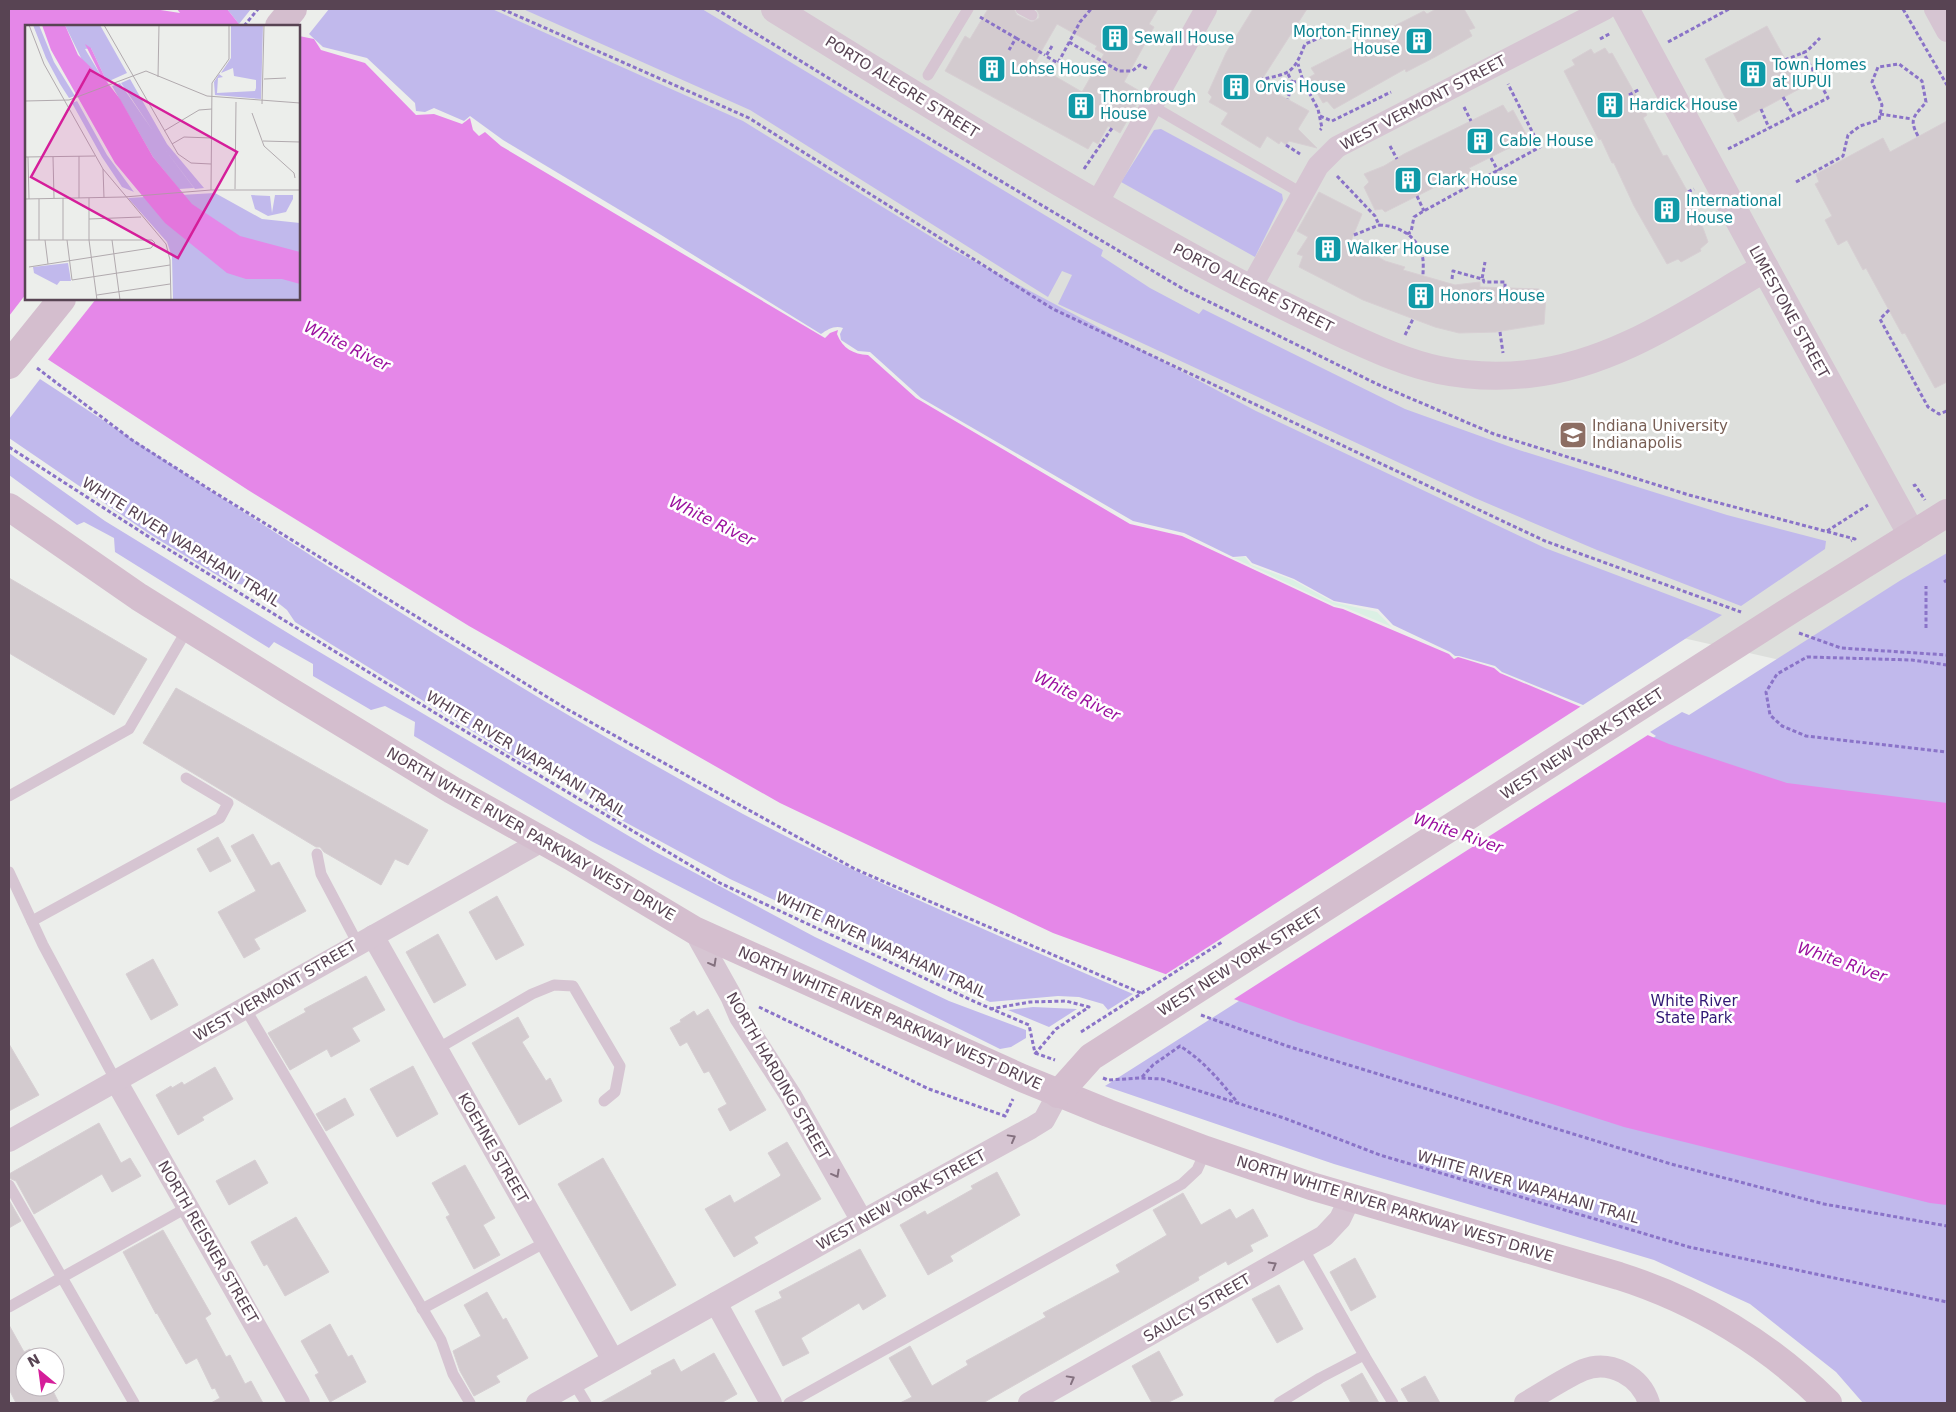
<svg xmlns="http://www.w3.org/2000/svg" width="1956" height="1412" viewBox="0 0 1956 1412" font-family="'DejaVu Sans',sans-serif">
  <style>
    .education { fill: #dddfdc }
    .green { fill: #c1b9ec }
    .sand { fill: #dbf0e4 }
    .water { fill: #e587e8 }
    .pier { fill: #eceeeb }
    .building { fill: #d3cbcf; stroke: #d7cfd3; fill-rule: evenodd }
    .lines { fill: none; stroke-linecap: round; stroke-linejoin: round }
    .path { stroke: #8a73c8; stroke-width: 3; stroke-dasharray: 4 2.5; stroke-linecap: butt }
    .service { stroke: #d6c5d2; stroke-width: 11 }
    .minor { stroke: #d6c5d2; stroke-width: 22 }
    .tertiary { stroke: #d6c5d2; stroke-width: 28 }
    .secondary { stroke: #d4bece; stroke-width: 28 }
    .oneway { stroke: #84717f }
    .labels { text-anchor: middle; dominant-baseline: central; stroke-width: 5; stroke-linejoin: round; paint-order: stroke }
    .culture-label { font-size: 15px; fill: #0d838f; stroke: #fff; text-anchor: start }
    .street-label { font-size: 15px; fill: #584453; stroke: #fff }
    .education-label { font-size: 15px; fill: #785e54; stroke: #fff; text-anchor: start }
    .park-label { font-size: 15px; fill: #311975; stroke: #fff }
    .water-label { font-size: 16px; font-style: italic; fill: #9b109f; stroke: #fff }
    .inset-road { fill: none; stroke: #b1aaae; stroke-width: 1 }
    .view { fill: #d51e9a; fill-opacity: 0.15; stroke: #d51e9a; stroke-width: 2.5 }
    .inset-edge { fill: none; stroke: #584453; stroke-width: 2.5 }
  </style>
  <rect width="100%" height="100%" fill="#eceeeb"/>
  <path class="education" d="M484,9H1947V698L1515,600Z"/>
  <g class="green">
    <path d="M227,9H251L239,24Z"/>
    <path d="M329,9H492L743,121L951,249L1256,411L1545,548L1722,615L1583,705L1502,672L1495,666L1459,656H1455L1450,652L1393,625L1378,609L1334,601L1294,579L1252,563L1246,556L1233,557L1184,533L1133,521L921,398L870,352L858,351L841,340L840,334L843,328C835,325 828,329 821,334L653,230L503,140L470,116L464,121L434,108L425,112L416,111L415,103L367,58L323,47L309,34Z"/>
    <path d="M523,9H702L1103,250L1101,256L1150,288L1199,314L1203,309L1405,409L1519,450L1727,515L1826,541L1825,549L1741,606L1597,550L1475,498L1058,304L1072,275L1062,271L1048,297L750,110Z"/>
    <path d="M1161,129L1282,194L1283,200L1255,257L1121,182L1154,130Z"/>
    <path d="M40,379C271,530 500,683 743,814C870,882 1002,937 1133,994L1108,1010L1103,1004L1079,997L1058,996L990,1002L730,879L612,815L594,803L583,790L564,776L542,767L526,764L295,622L287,610L267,594L246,585L230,583L151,535L9,438V419Z"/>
    <path d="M9,453L105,521L301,641L654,851L815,937L949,1001L1026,1030V1038L1011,1047L1000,1049L879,989L591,841L414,736L415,722L385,706L371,710L313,676V664L274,642L269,648L115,552L114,538L84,522L77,525L9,475Z"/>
    <path d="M1947,553V1403H1863L1836,1372L1750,1304L1654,1260L1334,1164L1105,1086L1656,736L1650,732L1682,712L1689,715L1901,580Z"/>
    <path d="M1033,1007L1077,1009L1049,1027L1008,1010Z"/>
  </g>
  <path class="sand" d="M1245,557L1251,565L1293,580L1333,602L1377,612L1392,627L1344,607L1334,605L1234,558Z"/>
  <path class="water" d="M9,9H154L180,13L177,9H227L239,24L251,26H26V299H299V36L314,39L321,50L365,63L416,115L434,114L462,124L470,118L473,130L479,136L485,132L501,146L825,338L830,333L838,330L837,334C843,349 853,354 868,355L916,398L1130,524L1182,536L1334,607L1343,609L1449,654L1454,659L1458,657L1494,668L1500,673L1669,744L1787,783L1947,803V1205L1930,1203L1624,1127L1299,1023L1053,933L780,803L469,626L248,490L9,334Z"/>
  <g class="pier">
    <path d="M26,294V299H96L46,362L9,337V316Z"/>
    <path d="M1583,705L1651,733L1231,1001L1163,976Z"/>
  </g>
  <g class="building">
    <path d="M988,9H1014L1017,15L1032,22L1039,18V14L1036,9H1158L1149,24L1154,27L1124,82L1143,93L1120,133L1108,126L1098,144L1093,141L1088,149L945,71L965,36L970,39ZM1057,24L1097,46L1095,49L1104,54L1082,92L1034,64Z"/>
    <path d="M1253,9H1307L1259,84L1262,85L1258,92L1267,88L1309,111L1298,129L1317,148L1289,141L1286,145L1281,141L1279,144L1267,136L1260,148L1221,124L1228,113L1209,102L1212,97L1208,93L1226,53Z"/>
    <path d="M1436,9H1464L1475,28L1469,30L1472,36L1435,57L1406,72L1405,69L1334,109L1327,101L1323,103L1308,78L1315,74L1311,68L1424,11L1427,14Z"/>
    <path d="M1767,26L1801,88L1738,122L1705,59Z"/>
    <path d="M1605,48L1609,54L1612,53L1647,115L1643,118L1663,156L1667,155L1694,203L1708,242L1700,249L1701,251L1681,262L1678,259L1667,264L1634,206L1614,163H1612L1601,139L1599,140L1564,71L1575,65L1572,60L1591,49L1594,54Z"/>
    <path d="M1503,105L1508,113L1513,110L1526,134L1519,137L1521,142L1469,168L1472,172L1441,188L1439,185L1385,212L1382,209L1375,210L1364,187L1369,182L1364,174L1384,166L1404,154Z"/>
    <path d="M1947,121V382L1935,388L1905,333L1902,334L1866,268L1863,270L1847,240L1838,245L1825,220L1832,216L1815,184L1819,182L1816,174L1883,138L1890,152Z"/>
    <path d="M1319,192L1362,214L1351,241L1385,261L1405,267L1403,270L1455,285L1480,282V287L1539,289L1540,295H1546L1544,324L1496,332L1459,333L1435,327L1363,300L1299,267L1303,256L1297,254L1308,237L1297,231Z"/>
    <path d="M9,578L147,659L114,715L9,653Z"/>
    <path d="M176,688L428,830L408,865L395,859L381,885L324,852L320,847H316L143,743Z"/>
    <path d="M253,834L271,866L279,862L306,911L254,939L260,949L244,958L218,912L256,891L231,846Z"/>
    <path d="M218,837L231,861L210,872L197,849Z"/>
    <path d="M497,896L524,945L496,960L469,912Z"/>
    <path d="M438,934L466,985L434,1003L406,952Z"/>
    <path d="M153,959L178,1005L151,1020L126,974Z"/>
    <path d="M366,976L385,1010L352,1028L360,1041L331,1057L327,1049L290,1070L268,1033L306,1012L304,1009Z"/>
    <path d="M708,1009L766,1110L730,1131L718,1109L727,1104L709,1071L704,1073L687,1042L680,1046L670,1028L681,1022L680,1020L694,1011L697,1016Z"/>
    <path d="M518,1017L529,1037L522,1042L546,1081L550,1078L562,1101L519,1125L472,1043Z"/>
    <path d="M9,1044L39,1095L9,1111Z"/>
    <path d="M413,1066L438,1114L397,1137L370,1089Z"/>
    <path d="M215,1067L233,1099L202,1117L204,1120L178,1135L156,1095L171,1086L172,1088L182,1082L184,1085Z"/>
    <path d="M345,1098L354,1115L326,1131L316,1114Z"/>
    <path d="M99,1123L121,1163L130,1158L141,1176L112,1192L102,1174L34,1214L16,1181L9,1178V1174Z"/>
    <path d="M787,1142L821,1199L754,1237L758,1243L734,1257L705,1209L730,1195L734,1203L779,1177L781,1175L768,1153Z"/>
    <path d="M603,1158L676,1285L631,1311L558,1184Z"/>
    <path d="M255,1160L268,1183L229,1205L216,1181Z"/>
    <path d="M465,1165L495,1218L483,1225L500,1255L474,1269L446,1217L450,1215L432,1183Z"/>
    <path d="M997,1172L1020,1215L950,1256L953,1261L928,1275L900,1225L925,1211L927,1215L973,1189L971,1186Z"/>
    <path d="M1183,1193L1201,1225L1230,1209L1236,1219L1253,1209L1268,1236L1250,1245L1253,1251L1228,1265L1226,1261L1198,1277L1199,1280L983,1403H900L912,1397L889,1358L910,1346L932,1386L968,1365L966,1361L1046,1317L1043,1313L1120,1272L1116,1265L1167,1235L1153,1210Z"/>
    <path d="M9,1200L21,1221L9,1228Z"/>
    <path d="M296,1217L329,1272L285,1296L267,1264L264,1266L251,1242Z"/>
    <path d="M163,1230L211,1314L205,1318L226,1357L230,1355L245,1384L251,1381L263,1403H211L220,1398L215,1388L212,1389L197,1358L186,1364L157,1313L156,1314L123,1252Z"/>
    <path d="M860,1249L886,1296L863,1310L859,1303L801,1338L809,1353L783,1366L755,1311L782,1298L779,1292Z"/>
    <path d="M1355,1258L1376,1297L1351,1311L1330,1272Z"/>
    <path d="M1279,1285L1303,1329L1277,1343L1252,1299Z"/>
    <path d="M487,1292L503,1320L506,1318L528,1358L496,1376L500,1382L474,1396L460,1371L453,1351L481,1336L464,1305Z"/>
    <path d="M330,1324L348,1357L352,1355L366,1382L330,1402L315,1375L319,1373L301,1341Z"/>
    <path d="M9,1325L24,1352L30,1349L34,1357H25V1387H51L59,1403H16L9,1389Z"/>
    <path d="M1159,1351L1183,1395L1167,1403H1152L1132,1366Z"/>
    <path d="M714,1353L737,1394L721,1403H600L652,1374L651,1371L674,1359L681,1372Z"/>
    <path d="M1362,1373L1379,1403H1351L1341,1385Z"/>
    <path d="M1425,1376L1440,1403H1409L1401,1389Z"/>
  </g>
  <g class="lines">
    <g class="path">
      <path d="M502,9L749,118L1053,309L1545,541L1741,612"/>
      <path d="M716,9L869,103L1185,290L1377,384L1494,434L1689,495L1855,539L1851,541"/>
      <path d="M1903,9L1947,85"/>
      <path d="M980,17L1016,38L1009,50"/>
      <path d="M244,26L258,9"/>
      <path d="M1016,38L1045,55"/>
      <path d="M1600,39L1611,33"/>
      <path d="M1069,42L1119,71H1132L1140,65L1148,69"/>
      <path d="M1668,42L1729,9"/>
      <path d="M1052,46L1046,56L1058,63L1080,22L1091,9"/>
      <path d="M1785,60L1807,51L1820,38"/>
      <path d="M1288,74L1292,82L1288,99"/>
      <path d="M1259,80C1290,73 1293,75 1305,44L1326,35"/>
      <path d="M1303,81L1318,109L1322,128L1320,130"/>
      <path d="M1292,82L1303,81L1298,64"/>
      <path d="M1629,95L1640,89"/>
      <path d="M1783,97L1794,116"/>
      <path d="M1464,107L1471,121"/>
      <path d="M1761,109L1769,128"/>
      <path d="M1880,114L1912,119"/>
      <path d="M1320,116L1332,121L1391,92"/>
      <path d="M1286,145L1300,154"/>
      <path d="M1390,146L1397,159"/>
      <path d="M1728,149L1828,98L1803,52"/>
      <path d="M1491,158L1498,171"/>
      <path d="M1084,169L1112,128"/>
      <path d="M1337,176L1375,216L1379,225C1399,226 1416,235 1422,255C1424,261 1423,269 1423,276"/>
      <path d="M1796,182L1843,156L1848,135L1860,126L1879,120L1882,105L1872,82L1878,67L1899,64L1922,81L1926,102C1915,116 1908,118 1918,136"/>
      <path d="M1688,192L1694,189"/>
      <path d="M1417,196L1424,211"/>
      <path d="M1407,234L1411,232L1414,217L1422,212L1540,147L1508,84"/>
      <path d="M1354,235L1379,225"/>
      <path d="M1452,279L1453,271L1482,279L1485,262"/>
      <path d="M1483,279L1484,282H1505V288"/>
      <path d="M1889,310L1880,319L1928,407L1939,414L1947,411"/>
      <path d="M1500,332L1503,353"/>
      <path d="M1405,335L1413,319"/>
      <path d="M37,368L132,440L209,489L565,708L855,869L1141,993"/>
      <path d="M9,447L163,546L450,722L720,883L971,1000L1029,1025L1035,1053"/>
      <path d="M1913,486L1915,485L1925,500"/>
      <path d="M1827,531L1868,505"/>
      <path d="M1944,582L1947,580"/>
      <path d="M1926,628V586"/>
      <path d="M1799,633L1841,648L1947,655"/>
      <path d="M1947,665L1912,660L1807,657L1777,674L1766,692L1770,715L1782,726L1806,736L1947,752"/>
      <path d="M759,1007L929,1089L1005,1116L1013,1099"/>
      <path d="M990,1009L1030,1002L1066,1001L1089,1007L1056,1029L1034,1055"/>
      <path d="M1201,1015L1287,1046L1671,1164L1824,1204L1947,1226"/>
      <path d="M1081,1032L1222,942"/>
      <path d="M1035,1053L1055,1060"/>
      <path d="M1142,1077L1153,1065L1180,1046C1204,1061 1220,1081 1238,1103"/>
      <path d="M1103,1078L1108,1080L1141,1078L1162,1079L1284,1118L1380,1155L1689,1247L1947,1302"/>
    </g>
    <g class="service">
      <path d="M1021,9L1032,15"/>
      <path d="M928,75L968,9"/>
      <path d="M1152,106L1303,194"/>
      <path d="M9,796L129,729L188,628"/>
      <path d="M317,854L321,874L358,944"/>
      <path d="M9,872L43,945L116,1081"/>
      <path d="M32,921L220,818L228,803L186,778"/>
      <path d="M245,1008L441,1340L453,1374L470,1403"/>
      <path d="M437,1049L532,994L554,985L573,986L620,1066L615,1092L604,1101"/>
      <path d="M9,1185L134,1403"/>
      <path d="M1303,1248L1364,1355"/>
      <path d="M9,1307L188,1207"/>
      <path d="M422,1309L546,1242"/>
      <path d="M574,1383L586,1403"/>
      <path d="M789,1403L1182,1184L1197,1170L1206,1150"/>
      <path d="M1279,1403L1320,1378L1364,1355L1393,1403"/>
    </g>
    <g class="minor">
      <path d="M1935,9L1947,31"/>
      <path d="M1096,205L1206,9"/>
      <path d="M1250,289L1318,166L1337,147L1605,9"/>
      <path d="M694,930L731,996L740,1017L791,1096L862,1221"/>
      <path d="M373,936L613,1360"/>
      <path d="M116,1081L299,1403"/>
      <path d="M9,1141L542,841"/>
      <path d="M716,1303L771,1403"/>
      <path d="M537,1403L862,1221L1031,1128L1044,1120L1058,1094"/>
      <path d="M1029,1403L1324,1236L1340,1219L1350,1198"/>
      <path d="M1525,1403C1544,1392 1563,1379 1583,1370C1611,1359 1641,1377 1649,1403"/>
    </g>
    <g class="tertiary">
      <path d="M775,9C919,98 1062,187 1211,268C1255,292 1300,314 1345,335C1376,349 1406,363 1439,370C1468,376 1499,377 1528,374C1615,365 1690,311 1765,268"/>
      <path d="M1625,9L1765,268L1912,535"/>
    </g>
    <g class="secondary">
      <path d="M279,26L293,9"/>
      <path d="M9,365L62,299"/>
      <path d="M9,507L139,597L288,690L452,790L572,857L694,930L1022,1078L1108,1113L1206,1150L1311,1186L1619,1276C1698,1301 1770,1345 1828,1403"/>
      <path d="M1058,1094L1091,1057L1794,608L1947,513"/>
    </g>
  </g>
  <defs><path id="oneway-chevron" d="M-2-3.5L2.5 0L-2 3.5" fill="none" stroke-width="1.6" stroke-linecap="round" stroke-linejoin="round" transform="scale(1.25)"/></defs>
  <g class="oneway">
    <use href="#oneway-chevron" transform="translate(713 963) rotate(61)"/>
    <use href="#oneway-chevron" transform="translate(1012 1138) rotate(-29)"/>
    <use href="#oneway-chevron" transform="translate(836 1174) rotate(61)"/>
    <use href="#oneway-chevron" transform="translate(1273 1265) rotate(-30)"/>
    <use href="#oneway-chevron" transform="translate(1071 1379) rotate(-29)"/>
  </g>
  <defs>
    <symbol id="building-square" viewBox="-11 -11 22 22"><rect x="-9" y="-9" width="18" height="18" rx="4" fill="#0f9aa8" stroke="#fff"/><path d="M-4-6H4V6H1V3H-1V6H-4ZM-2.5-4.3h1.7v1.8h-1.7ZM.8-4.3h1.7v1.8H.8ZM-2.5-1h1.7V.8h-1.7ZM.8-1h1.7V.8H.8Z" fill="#fff"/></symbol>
    <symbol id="university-square" viewBox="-11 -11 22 22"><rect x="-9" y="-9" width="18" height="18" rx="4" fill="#8d6e63" stroke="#fff"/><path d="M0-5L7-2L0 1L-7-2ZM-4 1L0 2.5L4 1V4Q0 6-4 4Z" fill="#fff"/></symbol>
  </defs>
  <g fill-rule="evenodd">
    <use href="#building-square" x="1099" y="22" width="32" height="32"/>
    <use href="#building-square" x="1403" y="25" width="32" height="32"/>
    <use href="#building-square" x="976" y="53" width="32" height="32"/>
    <use href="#building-square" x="1737" y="58" width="32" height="32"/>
    <use href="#building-square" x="1220" y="71" width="32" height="32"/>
    <use href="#building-square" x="1594" y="89" width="32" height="32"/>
    <use href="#building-square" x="1065" y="90" width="32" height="32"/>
    <use href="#building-square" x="1464" y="125" width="32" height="32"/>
    <use href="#building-square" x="1392" y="164" width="32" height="32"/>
    <use href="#building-square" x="1651" y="194" width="32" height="32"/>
    <use href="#building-square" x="1312" y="233" width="32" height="32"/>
    <use href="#building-square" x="1405" y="280" width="32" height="32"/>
    <use href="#university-square" x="1557" y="419" width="32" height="32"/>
  </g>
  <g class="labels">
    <g class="culture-label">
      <text x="1400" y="32" text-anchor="end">Morton-Finney<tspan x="1400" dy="17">House</tspan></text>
      <text x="1134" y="38">Sewall House</text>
      <text x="1772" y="65">Town Homes<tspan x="1772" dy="17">at IUPUI</tspan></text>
      <text x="1011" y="69">Lohse House</text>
      <text x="1255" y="87">Orvis House</text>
      <text x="1100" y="97">Thornbrough<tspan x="1100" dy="17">House</tspan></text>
      <text x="1629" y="105">Hardick House</text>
      <text x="1499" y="141">Cable House</text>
      <text x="1427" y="180">Clark House</text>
      <text x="1686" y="201">International<tspan x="1686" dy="17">House</tspan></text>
      <text x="1347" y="249">Walker House</text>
      <text x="1440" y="296">Honors House</text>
    </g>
    <g class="street-label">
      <text transform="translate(902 87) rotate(32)">PORTO ALEGRE STREET</text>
      <text transform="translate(1423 103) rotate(-28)">WEST VERMONT STREET</text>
      <text transform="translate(1253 288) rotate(27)">PORTO ALEGRE STREET</text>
      <text transform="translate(1789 312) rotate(61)">LIMESTONE STREET</text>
      <text transform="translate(181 542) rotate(32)">WHITE RIVER WAPAHANI TRAIL</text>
      <text transform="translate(1582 744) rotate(-33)">WEST NEW YORK STREET</text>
      <text transform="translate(526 754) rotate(31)">WHITE RIVER WAPAHANI TRAIL</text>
      <text transform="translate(531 834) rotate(30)">NORTH WHITE RIVER PARKWAY WEST DRIVE</text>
      <text transform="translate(881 945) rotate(25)">WHITE RIVER WAPAHANI TRAIL</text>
      <text transform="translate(1240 962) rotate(-32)">WEST NEW YORK STREET</text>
      <text transform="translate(275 991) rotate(-30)">WEST VERMONT STREET</text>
      <text transform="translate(890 1018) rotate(24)">NORTH WHITE RIVER PARKWAY WEST DRIVE</text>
      <text transform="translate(778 1076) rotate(60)">NORTH HARDING STREET</text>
      <text transform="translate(493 1148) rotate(60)">KOEHNE STREET</text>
      <text transform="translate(1528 1187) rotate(16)">WHITE RIVER WAPAHANI TRAIL</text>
      <text transform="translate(901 1200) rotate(-29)">WEST NEW YORK STREET</text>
      <text transform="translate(1395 1209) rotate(17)">NORTH WHITE RIVER PARKWAY WEST DRIVE</text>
      <text transform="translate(208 1242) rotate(60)">NORTH REISNER STREET</text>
      <text transform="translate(1197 1308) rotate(-30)">SAULCY STREET</text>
    </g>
    <g class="education-label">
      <text x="1592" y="426">Indiana University<tspan x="1592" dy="17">Indianapolis</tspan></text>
    </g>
    <g class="park-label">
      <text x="1694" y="1001">White River<tspan x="1694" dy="17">State Park</tspan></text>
    </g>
    <g class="water-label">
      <text transform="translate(347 346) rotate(26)">White River</text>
      <text transform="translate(712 521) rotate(26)">White River</text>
      <text transform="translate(1077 696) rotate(26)">White River</text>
      <text transform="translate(1458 833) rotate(19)">White River</text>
      <text transform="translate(1842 962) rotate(19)">White River</text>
    </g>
  </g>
  <g transform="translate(25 25)">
    <rect width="275" height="275" fill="#eceeeb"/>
    <path d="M8,0H14L29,37L50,71L44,73L35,59L21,33ZM40,0H75L102,48L82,57L66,23L60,24L78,54L60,41ZM206,0H238L236,74L190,70L189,57L194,49L198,52L193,53L192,68L230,66L231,63V55L209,51L208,43L196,48L206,33ZM105,54L142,119L179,163L170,164L138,122L169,163L154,164L128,132L87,61L95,58L128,106L96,58ZM52,76L82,130L109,167L97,162L77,132L47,78ZM190,168L237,194L275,198V275H148L147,232L142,217L103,173ZM226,170L245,171L247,188L250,170H268V174L261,187L243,191L230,184ZM43,238L46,256H35L32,260L9,248L8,242Z" fill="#c1b9ec"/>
    <path d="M17,0H40L53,30L77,53L60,19L66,23L82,57L95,74L128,132L167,179L215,211L275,227V259L257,254H221L202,248L140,198L90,138L26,25Z" fill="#e587e8"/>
    <path class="inset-road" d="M4,0L19,39L78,144L141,219L145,235L146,275M79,0L153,129L166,138L186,139M133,52L134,0M239,54L261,53M0,76L44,75L121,46L182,71L275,78M237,79L239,0M227,88L239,121L269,148L270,153M139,106L174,85L187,84M238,116L275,117M147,119L159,112L187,113M54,131V173M0,132L70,131M3,132L4,174M28,132L29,173M78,144L79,173M210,164L211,77M186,165L187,58L204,34V0M99,172L186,165H275M38,173V215M64,173V215L72,275M0,174L99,172M14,174V215M64,194L116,192M0,215H127L130,218L126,223L4,242M20,215L23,239M42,215L47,255L145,240M87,215L95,275M72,270L145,259"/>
    <path class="view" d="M65,45L212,127L153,233L6,152Z"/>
    <rect width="275" height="275" class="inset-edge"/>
  </g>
  <rect width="1956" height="1412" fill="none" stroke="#584453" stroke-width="20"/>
  <g transform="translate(40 1372) rotate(331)"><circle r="24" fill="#ffffff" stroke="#bcb4ba"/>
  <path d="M0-4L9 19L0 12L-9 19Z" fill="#d51e9a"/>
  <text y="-8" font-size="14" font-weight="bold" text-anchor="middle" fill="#584453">N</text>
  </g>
</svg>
